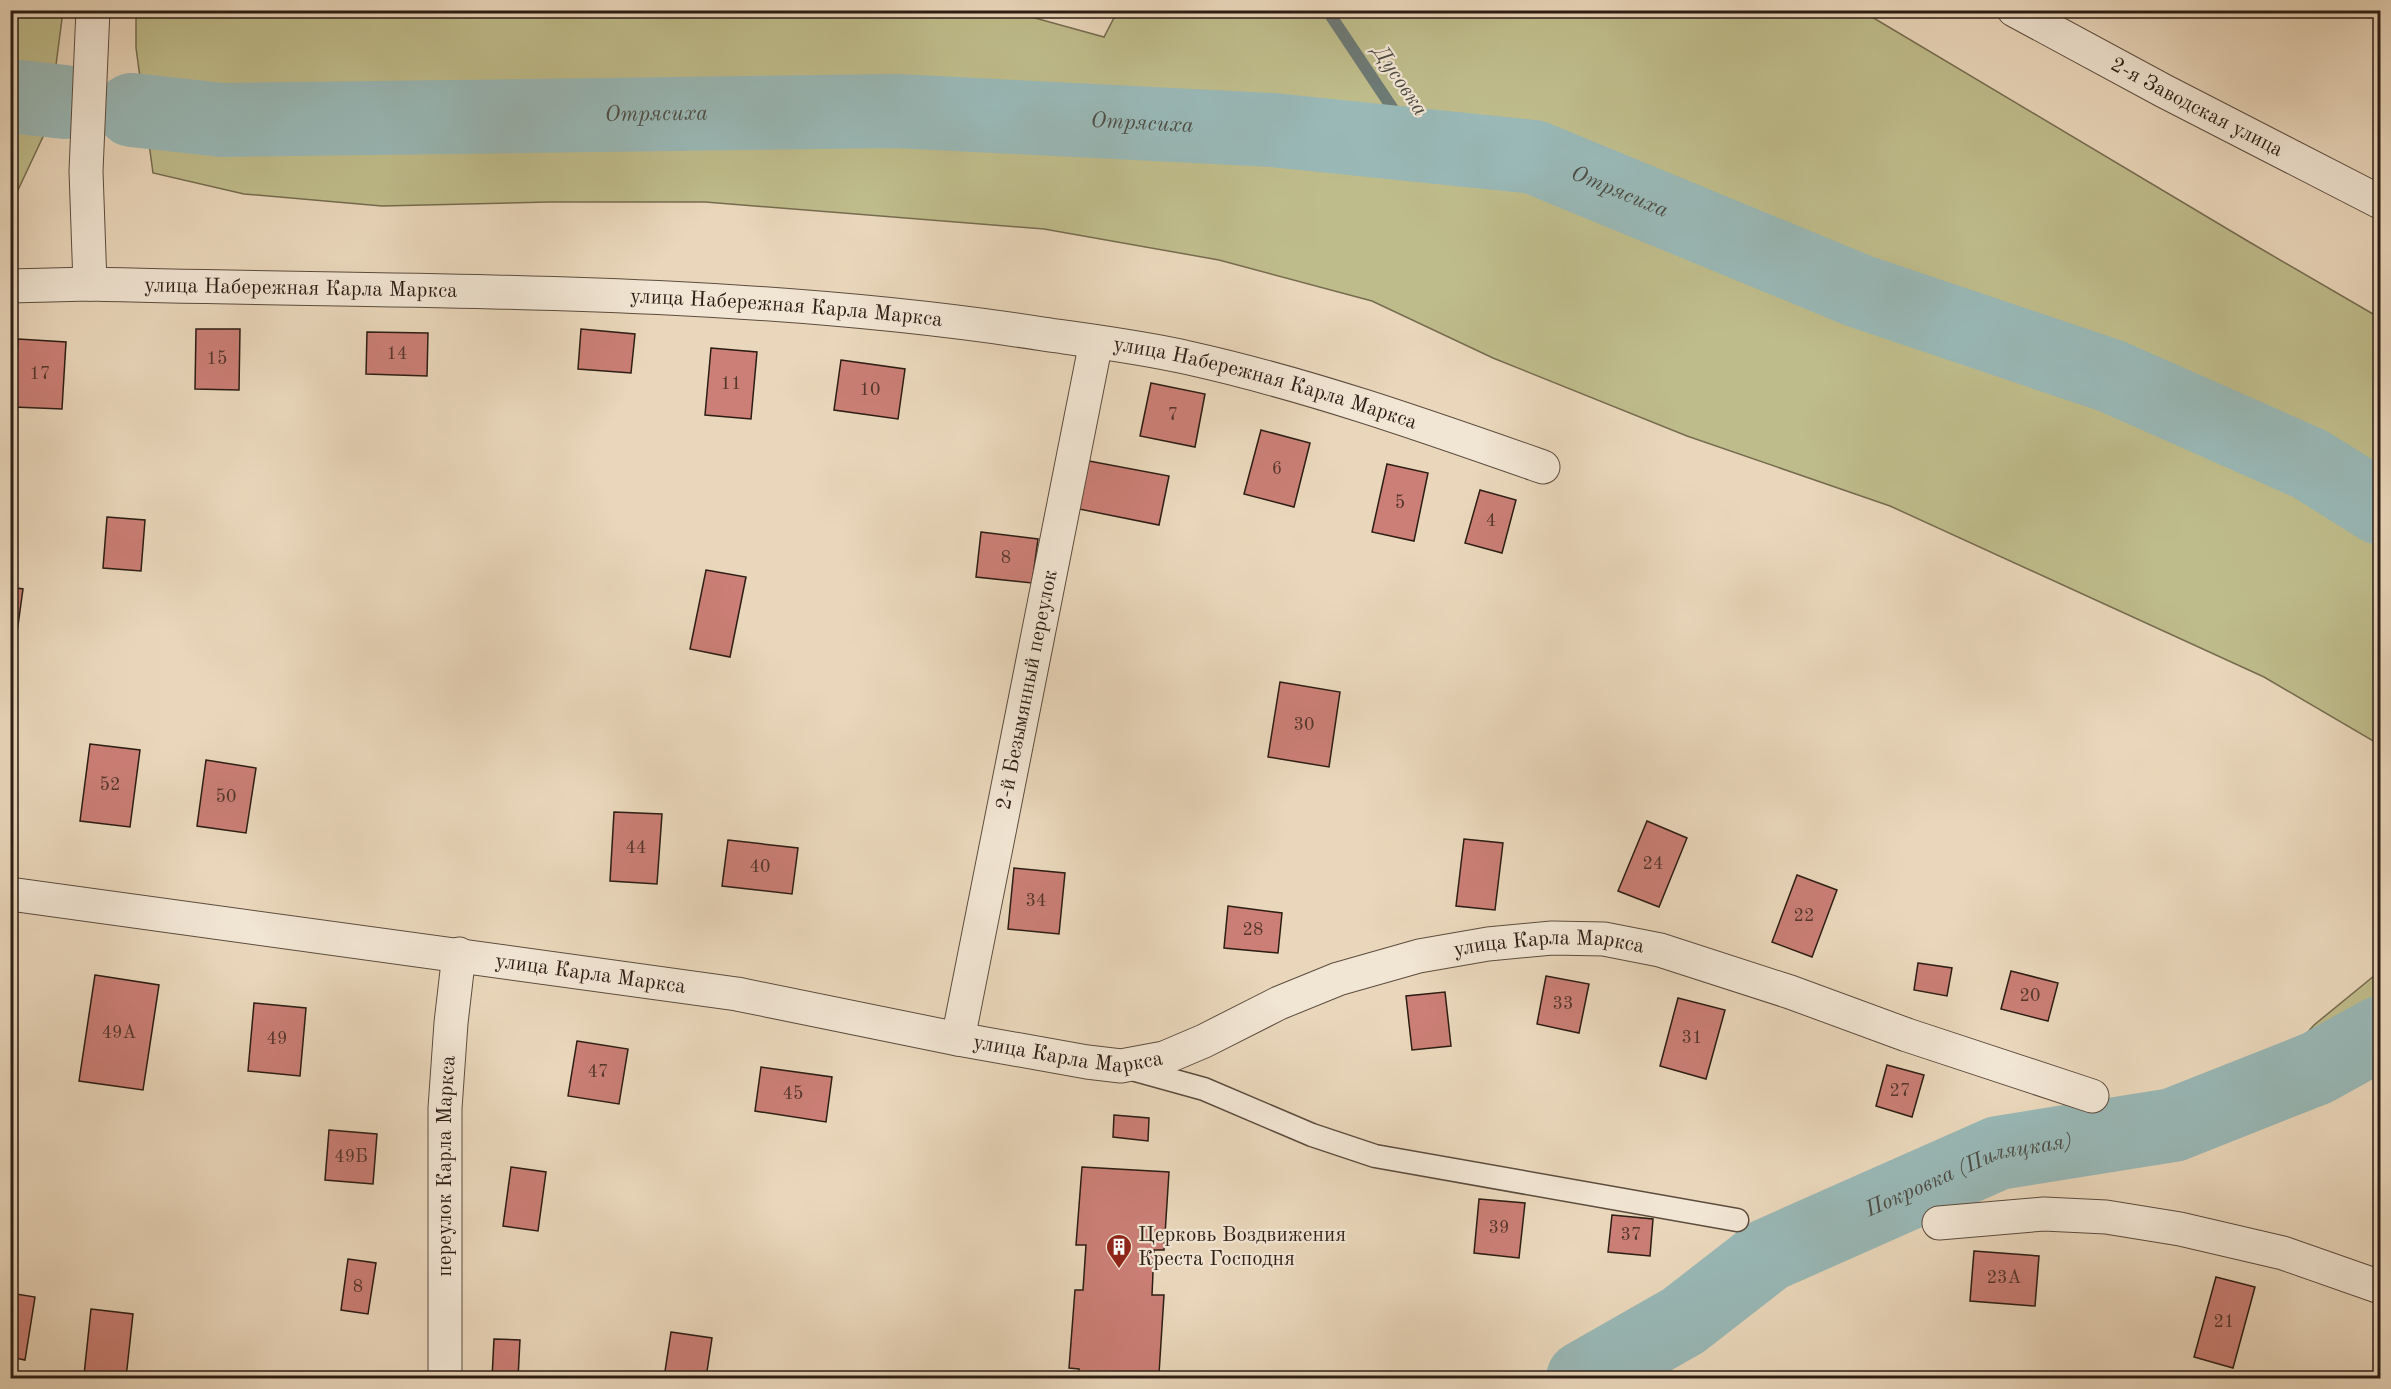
<svg xmlns="http://www.w3.org/2000/svg" width="2391" height="1389" viewBox="0 0 2391 1389" font-family="'Old Standard TT',serif">
  <style>
    .green { fill: #bfbc8b; stroke: #766c50; stroke-width: 1.5 }
    .lines { fill: none; stroke-linecap: round; stroke-linejoin: round }
    .stream { stroke: #6d7a75; stroke-width: 12 }
    .river { stroke: #99b8b6; stroke-width: 74 }
    .building { fill: #cb7f76; stroke: #2c1d14; stroke-width: 1.5 }
    .lane-casing { stroke: #5c4c3e; stroke-width: 25 }
    .street-casing { stroke: #5c4c3e; stroke-width: 35 }
    .lane { stroke: #f1e5d3; stroke-width: 22 }
    .street { stroke: #f1e5d3; stroke-width: 33 }
    .labels { text-anchor: middle; dominant-baseline: central; stroke-width: 4.5; stroke-linejoin: round; paint-order: stroke }
    .number-label { font-size: 18px; fill: #54362c }
    .street-label { font-size: 21px; fill: #2c1d14; stroke: #f1e5d3 }
    .poi-label { font-size: 21px; fill: #2c1d14; stroke: #f1e5d3; text-anchor: start }
    .water-label { font-size: 22px; font-style: italic; fill: #4d4c45; stroke: #f1e5d3 }
  </style>
  <rect width="100%" height="100%" fill="#ead7bb"/>
  <filter id="stains"><feTurbulence type="fractalNoise" baseFrequency=".00333" numOctaves="4"/><feColorMatrix values="0 0 0 0 .2 0 0 0 0 .09 0 0 0 0 .02 0 0 0 .5 -.17"/></filter>
  <radialGradient id="worn" r=".72"><stop offset=".6" stop-color="#630" stop-opacity="0"/><stop offset="1" stop-color="#630" stop-opacity=".3"/></radialGradient>
  <g class="green">
    <path d="M11,10L63,11L48,126L11,205Z"/>
    <path d="M1006,10L1104,37L1118,10L1862,11L2251,243L2380,318V745L2264,677L1890,506L1687,436L1493,358L1372,301L1219,260L1044,229L705,202H549L382,206L244,194L153,173L136,48V10Z"/>
    <path d="M2380,971V1069L2254,1093L2314,1025Z"/>
  </g>
  <g class="lines">
    <path class="stream" d="M1327,10L1417,145"/>
    <g class="river">
      <path d="M10,96L65,102"/>
      <path id="s1" d="M132,110L222,120L896,111L1273,130L1534,157L1859,291L2111,376L2310,464L2380,508"/>
      <path id="s2" d="M1583,1378L1683,1321L1768,1255L1998,1153L2173,1125L2317,1068L2380,1033"/>
    </g>
  </g>
  <g class="building">
    <path d="M196,329H240L239,390L195,389Z"/>
    <path d="M581,329L635,334L631,373L578,369Z"/>
    <path d="M367,332L428,333L427,376L366,374Z"/>
    <path d="M18,339L66,342L62,409L14,407Z"/>
    <path d="M711,348L757,352L751,419L705,415Z"/>
    <path d="M841,360L905,369L898,419L834,410Z"/>
    <path d="M1151,383L1205,394L1195,447L1140,436Z"/>
    <path d="M1261,430L1310,443L1294,507L1244,494Z"/>
    <path d="M1089,461L1169,476L1159,525L1079,509Z"/>
    <path d="M1387,464L1428,473L1414,541L1372,532Z"/>
    <path d="M1480,490L1516,500L1502,553L1465,543Z"/>
    <path d="M107,517L145,520L141,571L103,568Z"/>
    <path d="M981,532L1038,539L1032,583L976,577Z"/>
    <path d="M706,570L746,577L730,657L690,649Z"/>
    <path d="M10,587L23,589L15,647H10Z"/>
    <path d="M1280,682L1340,692L1329,767L1268,757Z"/>
    <path d="M90,744L140,750L130,827L80,821Z"/>
    <path d="M206,760L256,768L246,833L197,826Z"/>
    <path d="M614,812L662,814L657,884L610,881Z"/>
    <path d="M1647,821L1687,838L1659,907L1618,891Z"/>
    <path d="M1464,839L1503,843L1495,910L1456,906Z"/>
    <path d="M728,840L798,848L792,894L722,886Z"/>
    <path d="M1014,868L1065,873L1059,934L1008,929Z"/>
    <path d="M1797,875L1837,890L1812,957L1772,942Z"/>
    <path d="M1228,906L1282,913L1278,953L1224,948Z"/>
    <path d="M1918,963L1952,968L1947,996L1914,990Z"/>
    <path d="M2011,971L2058,983L2048,1021L2001,1009Z"/>
    <path d="M95,975L159,985L143,1090L79,1081Z"/>
    <path d="M1546,976L1589,984L1579,1033L1537,1024Z"/>
    <path d="M1445,992L1451,1046L1412,1050L1406,996Z"/>
    <path d="M1678,998L1725,1010L1706,1079L1660,1066Z"/>
    <path d="M254,1003L306,1008L300,1076L248,1071Z"/>
    <path d="M577,1041L628,1049L619,1104L568,1096Z"/>
    <path d="M1887,1065L1924,1075L1912,1117L1876,1106Z"/>
    <path d="M761,1067L832,1077L826,1122L755,1111Z"/>
    <path d="M1114,1115L1149,1118L1148,1141L1113,1137Z"/>
    <path d="M329,1130L377,1134L373,1184L325,1180Z"/>
    <path d="M511,1167L546,1172L538,1231L503,1226Z"/>
    <path d="M1082,1167L1169,1172L1164,1250H1154L1152,1295H1164L1159,1374L1152,1373L1150,1378H1084L1079,1373V1369L1069,1368L1075,1290H1083L1086,1245H1076Z"/>
    <path d="M1479,1199L1525,1203L1519,1258L1474,1253Z"/>
    <path d="M1612,1215L1653,1219L1650,1256L1608,1252Z"/>
    <path d="M1974,1251L2039,1256L2035,1306L1970,1301Z"/>
    <path d="M348,1259L376,1263L368,1314L341,1310Z"/>
    <path d="M2216,1277L2255,1287L2233,1368L2194,1357Z"/>
    <path d="M10,1293L35,1297L25,1360L10,1357Z"/>
    <path d="M91,1309L133,1314L126,1378L84,1375Z"/>
    <path d="M671,1332L712,1338L706,1378H664Z"/>
    <path d="M494,1339L520,1340L518,1378H492Z"/>
  </g>
  <g class="lines">
    <defs>
      <path id="lane" d="M1128,1068L1204,1089L1312,1135L1375,1156L1737,1220"/>
      <g id="street">
        <path id="s3" d="M2014,10L2164,91L2380,202"/>
        <path d="M90,284L86,171L93,10"/>
        <path id="s4" d="M10,286L90,284C408,293 728,285 1043,334C1092,341 1141,347 1189,358C1310,385 1426,426 1543,467"/>
        <path id="s5" d="M10,894L737,994L958,1039L1087,1062L1121,1066L1164,1058L1204,1041L1279,1003L1338,979L1419,956L1488,944L1552,938L1604,939L1660,950L1790,992L1907,1035L2092,1096"/>
        <path id="s6" d="M958,1039L1096,342"/>
        <path d="M1939,1223L2044,1214L2106,1217L2180,1229L2283,1253L2380,1287"/>
        <path id="s7" d="M445,1378V1108L451,1023L459,954"/>
      </g>
    </defs>
    <use href="#lane" class="lane-casing"/>
    <use href="#street" class="street-casing"/>
    <use href="#lane" class="lane"/>
    <use href="#street" class="street"/>
  </g>
  <defs>
    <symbol id="building-pin" viewBox="-11 -11 22 30"><path d="M0 17L-7.5 6A9.5 9.5 0 1 1 7.5 6Z" fill="#8f2418" stroke="#f1e5d3"/><path d="M-4-6H4V6H1V3H-1V6H-4ZM-2.5-4.3h1.7v1.8h-1.7ZM.8-4.3h1.7v1.8H.8ZM-2.5-1h1.7V.8h-1.7ZM.8-1h1.7V.8H.8Z" fill="#fff"/></symbol>
  </defs>
  <g fill-rule="evenodd">
    <use href="#building-pin" x="1104" y="1232" width="30" height="40"/>
  </g>
  <g class="labels">
    <g class="number-label">
      <text x="397" y="354">14</text>
      <text x="217" y="359">15</text>
      <text x="40" y="374">17</text>
      <text x="731" y="384">11</text>
      <text x="870" y="390">10</text>
      <text x="1173" y="415">7</text>
      <text x="1277" y="469">6</text>
      <text x="1400" y="503">5</text>
      <text x="1491" y="521">4</text>
      <text x="1006" y="558">8</text>
      <text x="1304" y="725">30</text>
      <text x="110" y="785">52</text>
      <text x="226" y="797">50</text>
      <text x="636" y="848">44</text>
      <text x="1653" y="864">24</text>
      <text x="760" y="867">40</text>
      <text x="1036" y="901">34</text>
      <text x="1804" y="916">22</text>
      <text x="1253" y="930">28</text>
      <text x="2030" y="996">20</text>
      <text x="1563" y="1004">33</text>
      <text x="119" y="1033">49А</text>
      <text x="1692" y="1038">31</text>
      <text x="277" y="1039">49</text>
      <text x="598" y="1072">47</text>
      <text x="1900" y="1091">27</text>
      <text x="793" y="1094">45</text>
      <text x="351" y="1157">49Б</text>
      <text x="1499" y="1228">39</text>
      <text x="1631" y="1235">37</text>
      <text x="2004" y="1278">23А</text>
      <text x="358" y="1287">8</text>
      <text x="2224" y="1322">21</text>
    </g>
    <g class="street-label">
      <text stroke="none"><textPath href="#s3" startOffset="207">2-я Заводская улица</textPath></text>
      <text stroke="none"><textPath href="#s4" startOffset="291">улица Набережная Карла Маркса</textPath></text>
      <text stroke="none"><textPath href="#s4" startOffset="777">улица Набережная Карла Маркса</textPath></text>
      <text stroke="none"><textPath href="#s4" startOffset="1263">улица Набережная Карла Маркса</textPath></text>
      <text stroke="none"><textPath href="#s6" startOffset="356">2-й Безымянный переулок</textPath></text>
      <text stroke="none"><textPath href="#s5" startOffset="1575">улица Карла Маркса</textPath></text>
      <text stroke="none"><textPath href="#s5" startOffset="586">улица Карла Маркса</textPath></text>
      <text stroke="none"><textPath href="#s5" startOffset="1071">улица Карла Маркса</textPath></text>
      <text stroke="none"><textPath href="#s7" startOffset="212">переулок Карла Маркса</textPath></text>
    </g>
    <g class="poi-label">
      <text x="1138" y="1235">Церковь Воздвижения<tspan x="1138" dy="24">Креста Господня</tspan></text>
    </g>
    <g class="water-label">
      <text transform="translate(1400 81) rotate(56)">Дусовка</text>
      <text stroke="none"><textPath href="#s1" startOffset="525">Отрясиха</textPath></text>
      <text stroke="none"><textPath href="#s1" startOffset="1011">Отрясиха</textPath></text>
      <text stroke="none"><textPath href="#s1" startOffset="1497">Отрясиха</textPath></text>
      <text stroke="none"><textPath href="#s2" startOffset="440">Покровка (Пиляцкая)</textPath></text>
    </g>
  </g>
  <rect width="2391" height="1389" fill="none" stroke="#ead7bb" stroke-width="36"/>
  <rect x="12" y="12" width="2367" height="1365" fill="none" stroke="#2c1d14" stroke-width="3"/>
  <rect x="18" y="18" width="2355" height="1353" fill="none" stroke="#2c1d14" stroke-width="1.5"/>
  <rect width="100%" height="100%" filter="url(#stains)"/>
  <rect width="100%" height="100%" fill="url(#worn)"/>
</svg>
